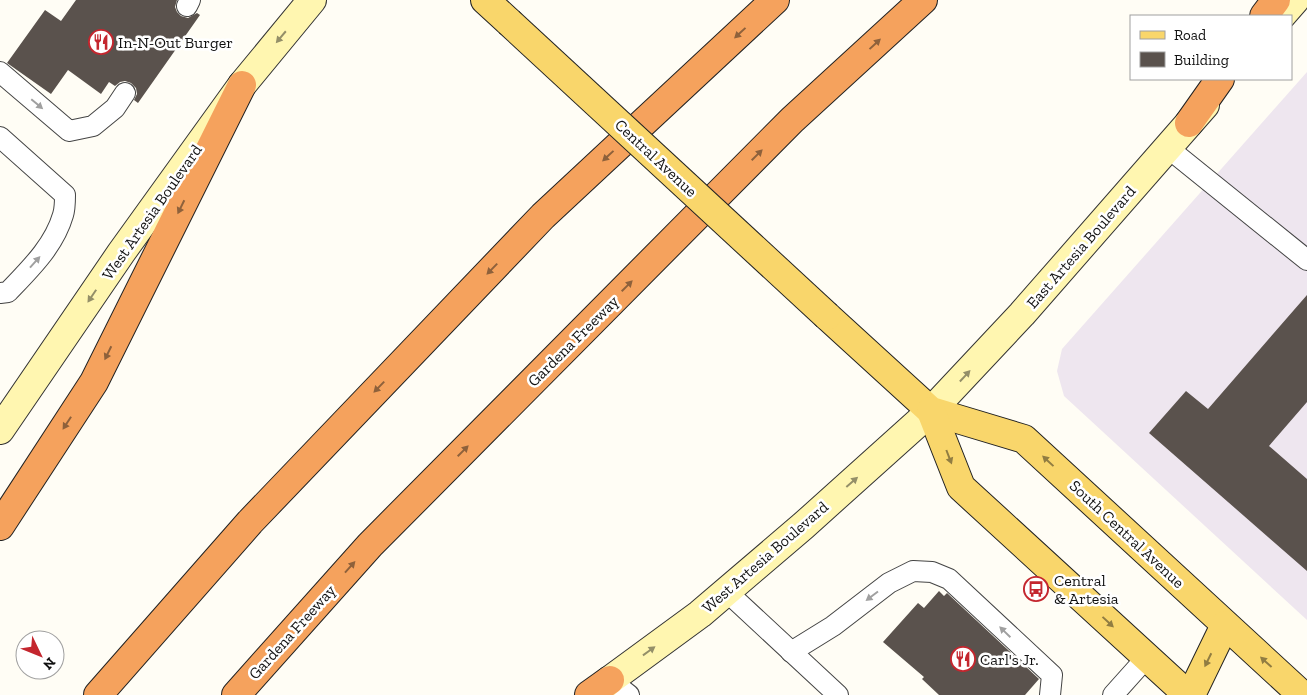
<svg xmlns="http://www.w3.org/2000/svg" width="1307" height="695" viewBox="0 0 1307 695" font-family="'Zilla Slab',serif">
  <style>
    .industrial { fill: #eee6ef }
    .building { fill: #5a524d }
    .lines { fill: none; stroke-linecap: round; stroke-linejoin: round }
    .lane-casing { stroke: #444; stroke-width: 22 }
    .secondary-casing { stroke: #333; stroke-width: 30 }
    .primary-casing { stroke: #222; stroke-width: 30 }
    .highway-casing { stroke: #222; stroke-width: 30 }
    .lane { stroke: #fff; stroke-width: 20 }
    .secondary { stroke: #fff6b0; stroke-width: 28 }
    .primary { stroke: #f9d66b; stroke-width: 28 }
    .highway { stroke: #f5a25d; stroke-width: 28 }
    .primary-bridge-casing { stroke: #222; stroke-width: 30; stroke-linecap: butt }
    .primary-bridge { stroke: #f9d66b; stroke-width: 28 }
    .oneway { fill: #8e613b }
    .oneway2 { fill: #948f68 }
    .oneway3 { fill: #a0a0a0 }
    .oneway4 { fill: #917d42 }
    .labels { text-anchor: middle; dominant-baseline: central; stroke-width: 5; stroke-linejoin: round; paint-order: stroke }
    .poi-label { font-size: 16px; fill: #111; stroke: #fff; text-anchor: start }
    .street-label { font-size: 16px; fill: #111; stroke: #fff }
  </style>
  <rect width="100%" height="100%" fill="#fffdf5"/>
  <path class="industrial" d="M1307,72V620L1064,396L1057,371L1062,349Z"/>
  <g class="building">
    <path d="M76,0H177L175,7L177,12L181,16L188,18L197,13L200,15L138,103L134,100L137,94L136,88L131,83L125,81L120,82L115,86L109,82L101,94L68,70L51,94L7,63L45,10L61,21Z"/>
    <path d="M1307,295V402L1269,446L1307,479V571L1149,433L1186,391L1208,409Z"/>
    <path d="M939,591L944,596L947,593L1039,679L1025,695H939L922,679L924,677L883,642L918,603L924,608Z"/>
  </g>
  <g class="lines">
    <defs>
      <g id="lane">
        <path d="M187,6L190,0"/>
        <path d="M0,72L69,131L93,126L115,108L125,93"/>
        <path d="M0,137L65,195C65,202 65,209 63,215C54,246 30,269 8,292L0,293"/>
        <path d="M1168,148L1307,260"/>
        <path d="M726,591L838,695"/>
        <path d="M791,652L833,626L889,583L913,571L932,572L949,579L1052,675L1050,695"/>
        <path d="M610,680L629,695"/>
        <path d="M1113,695L1147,657"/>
      </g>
      <g id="secondary">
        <path d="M1281,16L1295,0"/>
        <path d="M0,430L121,253L242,85L312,0"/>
        <path d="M593,695L610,680L700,614L803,526L931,411L1022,314L1205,105"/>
      </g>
      <g id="primary">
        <path d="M485,0L509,22"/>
        <path d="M827,316L931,411L1024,439L1302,695"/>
        <path d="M931,411L961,487L1188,695"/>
        <path d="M1191,695L1225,625"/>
      </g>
      <g id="highway">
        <path d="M1264,16L1276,0"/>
        <path d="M1189,123L1220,79"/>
        <path d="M0,526L94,382L242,85"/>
        <path d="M98,695L250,522L543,216L775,0"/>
        <path d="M236,695L370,545L792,120L923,0"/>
        <path d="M589,695L610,680"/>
      </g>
    </defs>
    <use href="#lane" class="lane-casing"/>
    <use href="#secondary" class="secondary-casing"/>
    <use href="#primary" class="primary-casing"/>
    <use href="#highway" class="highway-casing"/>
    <use href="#lane" class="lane"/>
    <use href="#secondary" class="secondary"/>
    <use href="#primary" class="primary"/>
    <use href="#highway" class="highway"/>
    <defs>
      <path id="primary-bridge" d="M509,22L827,316"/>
    </defs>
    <use href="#primary-bridge" class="primary-bridge-casing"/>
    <use href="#primary-bridge" class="primary-bridge"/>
  </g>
  <defs><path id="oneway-solid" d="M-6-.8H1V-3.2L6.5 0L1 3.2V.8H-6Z" transform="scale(1.25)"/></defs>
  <g class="oneway">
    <use href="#oneway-solid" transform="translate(740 33) rotate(137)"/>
    <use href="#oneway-solid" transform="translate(875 44) rotate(-43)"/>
    <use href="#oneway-solid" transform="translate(757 155) rotate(-45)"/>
    <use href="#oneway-solid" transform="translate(608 156) rotate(137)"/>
    <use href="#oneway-solid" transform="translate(181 207) rotate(116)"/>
    <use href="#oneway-solid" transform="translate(492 269) rotate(134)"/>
    <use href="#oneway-solid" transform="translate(627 286) rotate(-45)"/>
    <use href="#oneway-solid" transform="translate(108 353) rotate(116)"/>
    <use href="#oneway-solid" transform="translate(379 387) rotate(134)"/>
    <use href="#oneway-solid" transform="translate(67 423) rotate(123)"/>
    <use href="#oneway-solid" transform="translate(463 451) rotate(-45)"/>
    <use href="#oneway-solid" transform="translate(350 567) rotate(-48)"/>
  </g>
  <g class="oneway2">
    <use href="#oneway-solid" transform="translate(281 37) rotate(130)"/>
    <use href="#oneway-solid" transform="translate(92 296) rotate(124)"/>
    <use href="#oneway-solid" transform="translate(965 376) rotate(-47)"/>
    <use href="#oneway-solid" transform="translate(852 482) rotate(-41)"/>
    <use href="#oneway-solid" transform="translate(649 651) rotate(-36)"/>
  </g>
  <g class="oneway3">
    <use href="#oneway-solid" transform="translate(37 104) rotate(40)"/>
    <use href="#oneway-solid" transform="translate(35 262) rotate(-48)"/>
    <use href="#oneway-solid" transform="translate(872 596) rotate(143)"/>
    <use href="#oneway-solid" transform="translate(1005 632) rotate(-136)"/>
  </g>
  <g class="oneway4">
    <use href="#oneway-solid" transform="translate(949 457) rotate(69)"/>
    <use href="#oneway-solid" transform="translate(1048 461) rotate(-137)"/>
    <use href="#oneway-solid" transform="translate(1108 622) rotate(43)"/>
    <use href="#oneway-solid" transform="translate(1208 660) rotate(116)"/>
    <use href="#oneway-solid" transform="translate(1266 662) rotate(-138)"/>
  </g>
  <defs>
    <symbol id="restaurant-ring" viewBox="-11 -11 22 22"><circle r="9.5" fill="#fff" stroke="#c4262e" stroke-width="1.5"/><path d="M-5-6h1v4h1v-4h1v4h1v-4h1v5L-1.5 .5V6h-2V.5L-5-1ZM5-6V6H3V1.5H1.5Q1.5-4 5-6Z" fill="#c4262e"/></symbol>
    <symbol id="bus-ring" viewBox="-11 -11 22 22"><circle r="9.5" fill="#fff" stroke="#c4262e" stroke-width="1.5"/><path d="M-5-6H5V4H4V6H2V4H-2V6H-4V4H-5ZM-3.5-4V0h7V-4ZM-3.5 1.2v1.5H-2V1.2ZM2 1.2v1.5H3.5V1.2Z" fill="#c4262e"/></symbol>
  </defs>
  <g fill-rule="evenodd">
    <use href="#restaurant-ring" x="87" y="28" width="28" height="28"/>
    <use href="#bus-ring" x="1022" y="575" width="28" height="28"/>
    <use href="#restaurant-ring" x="949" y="645" width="28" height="28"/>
  </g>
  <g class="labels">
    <g class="poi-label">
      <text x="118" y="42">In-N-Out Burger</text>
      <text x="1054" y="580">Central<tspan x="1054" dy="18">&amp; Artesia</tspan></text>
      <text x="980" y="659">Carl's Jr.</text>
    </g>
    <g class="street-label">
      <text transform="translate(656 158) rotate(43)">Central Avenue</text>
      <text transform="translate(152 212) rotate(-55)">West Artesia Boulevard</text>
      <text transform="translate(1081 247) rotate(-49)">East Artesia Boulevard</text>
      <text transform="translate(573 341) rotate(-45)">Gardena Freeway</text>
      <text transform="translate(1127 534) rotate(43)">South Central Avenue</text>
      <text transform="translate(765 557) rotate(-41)">West Artesia Boulevard</text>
      <text transform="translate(292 632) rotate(-48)">Gardena Freeway</text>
    </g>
  </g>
  <rect x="1130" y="15" width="162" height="65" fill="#ffffff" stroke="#a0a0a0"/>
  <rect x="1140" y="31" width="25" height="8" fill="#f9d66b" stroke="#a0a0a0"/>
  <text x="1174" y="40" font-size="15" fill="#111111">Road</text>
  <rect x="1140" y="52" width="25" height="15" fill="#5a524d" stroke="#a0a0a0"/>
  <text x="1174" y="65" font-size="15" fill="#111111">Building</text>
  <g transform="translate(40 655) rotate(133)"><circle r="24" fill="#ffffff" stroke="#a0a0a0"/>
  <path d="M0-4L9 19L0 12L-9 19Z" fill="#c4262e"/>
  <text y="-8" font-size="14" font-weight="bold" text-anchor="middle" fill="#111111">N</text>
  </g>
</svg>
